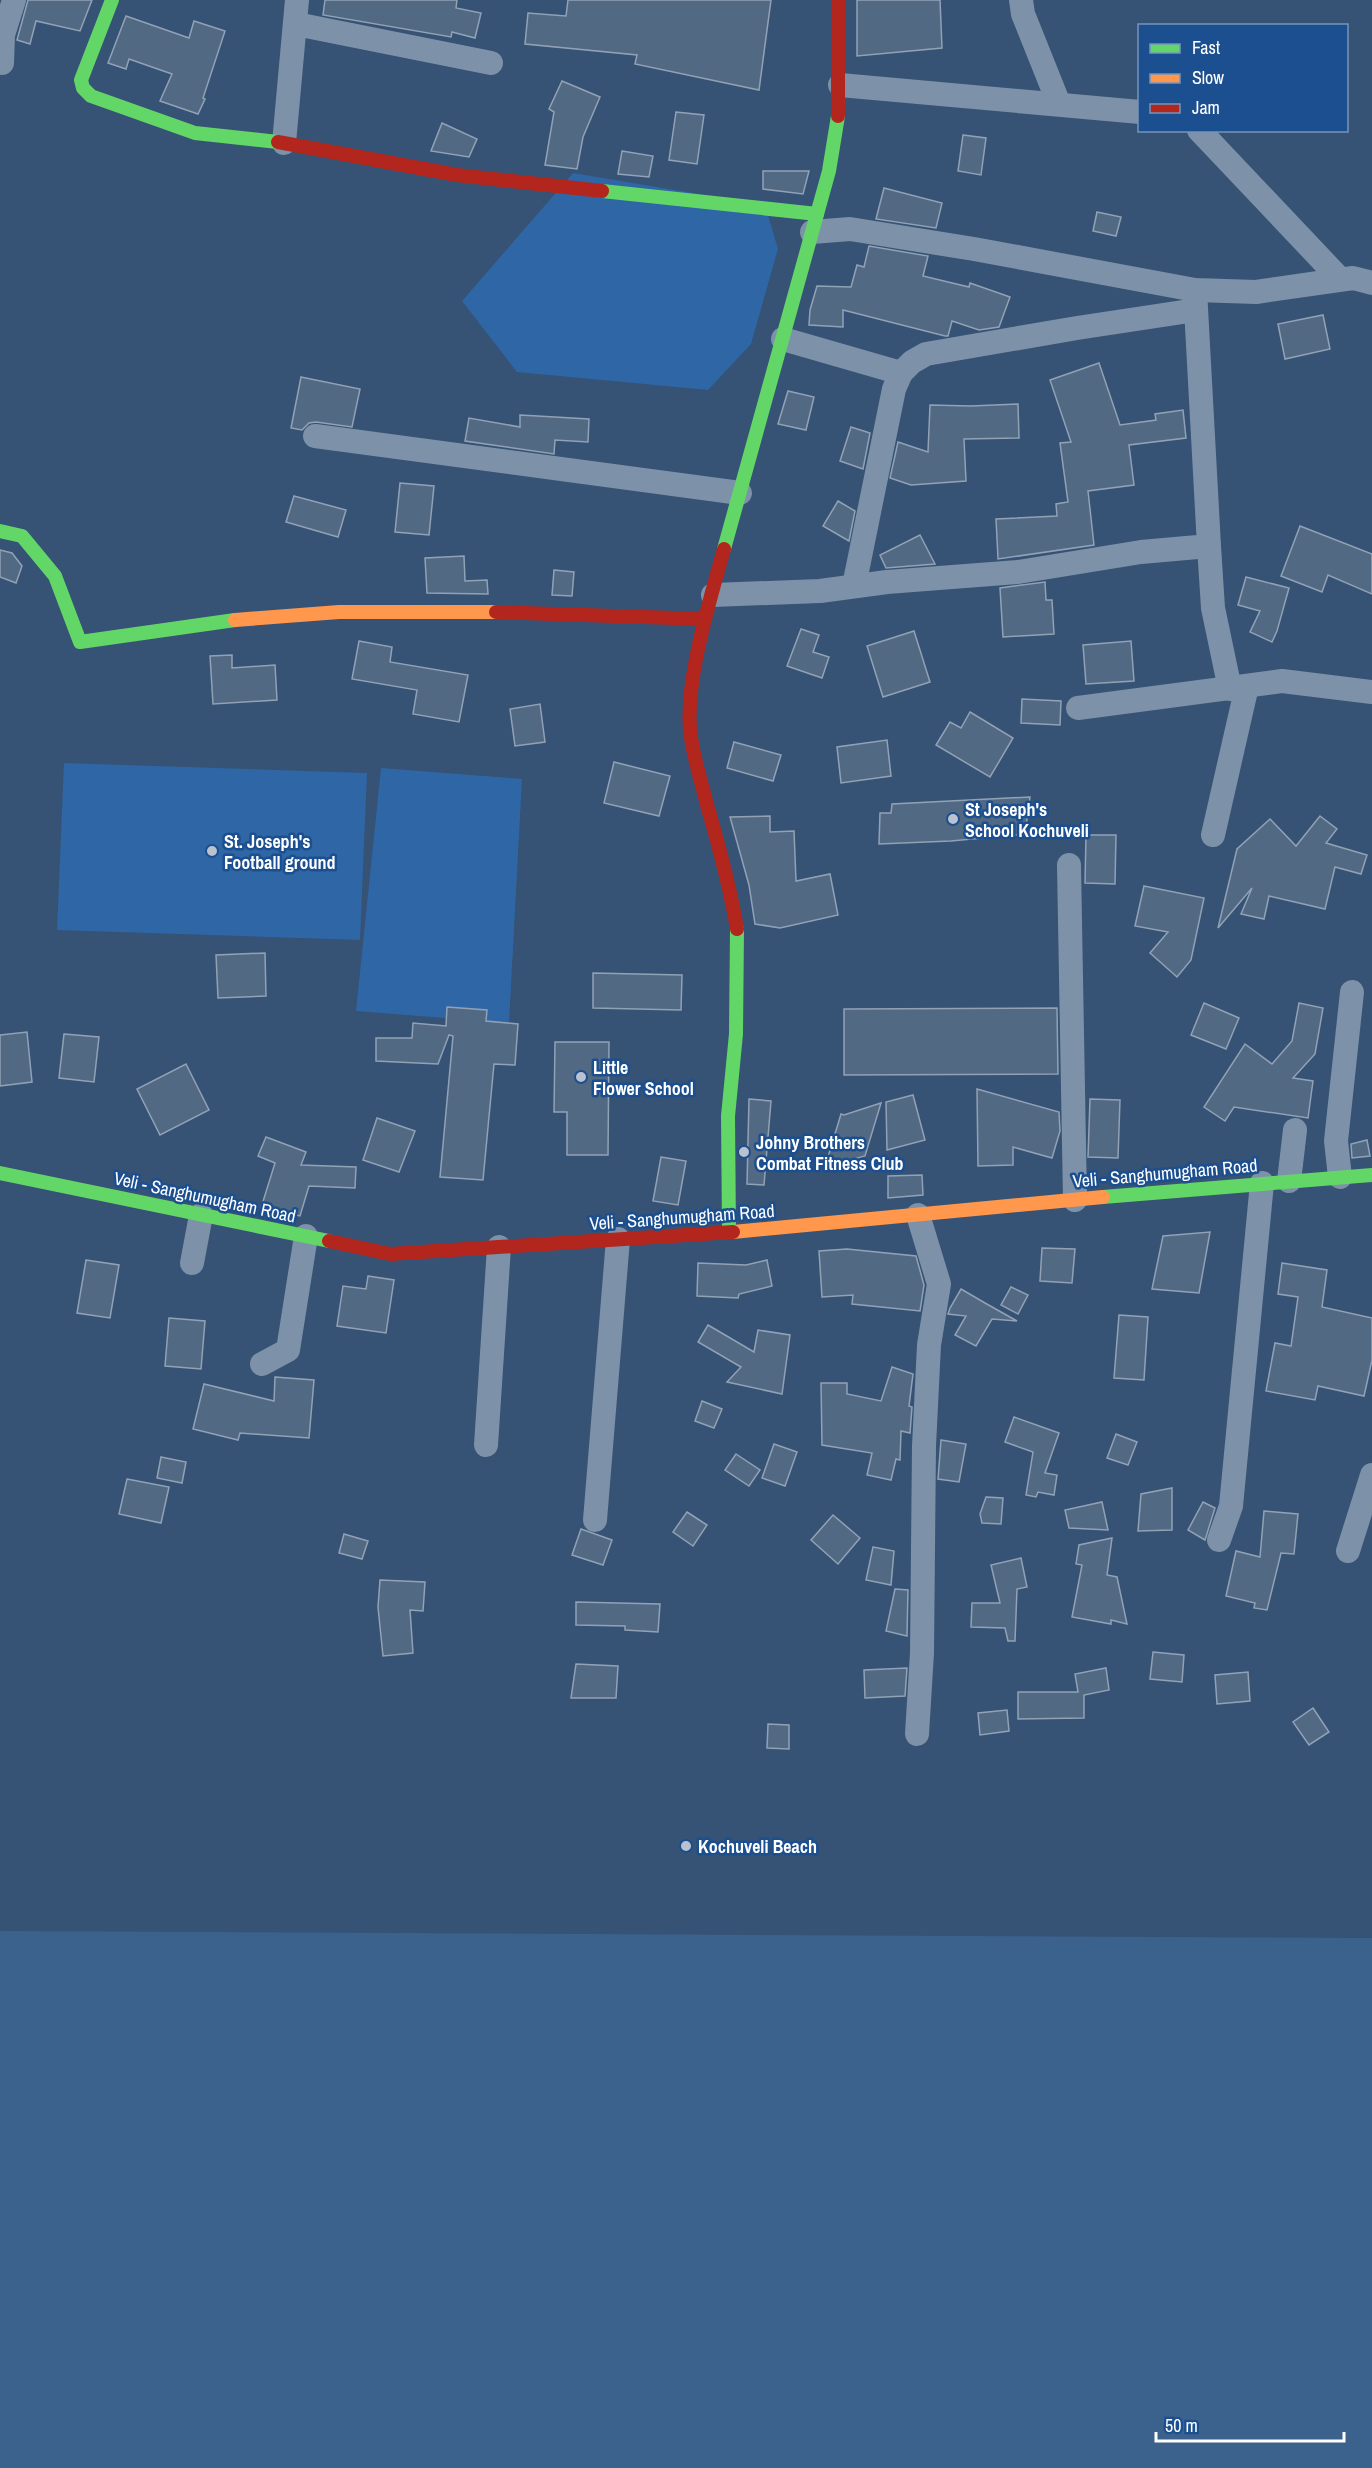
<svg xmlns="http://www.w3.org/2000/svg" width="1372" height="2468" viewBox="0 0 1372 2468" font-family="'Archivo Narrow',sans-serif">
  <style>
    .green { fill: #2f66a5 }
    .water { fill: #3b618d }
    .building { fill: #526984; stroke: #92a2b6; stroke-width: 1.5 }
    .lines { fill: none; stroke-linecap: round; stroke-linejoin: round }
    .street { stroke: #7d92a8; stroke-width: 24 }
    .fast { stroke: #63d668; stroke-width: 14 }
    .slow { stroke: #ff974d; stroke-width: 14 }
    .jam { stroke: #b3261e; stroke-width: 14 }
    .poi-dot { fill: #b9c2ce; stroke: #1b4f8f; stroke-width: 2 }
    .labels { text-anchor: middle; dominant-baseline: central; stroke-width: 5; stroke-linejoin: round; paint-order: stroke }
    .poi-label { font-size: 18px; font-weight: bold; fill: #fff; stroke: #1b4f8f; text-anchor: start }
    .street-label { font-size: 18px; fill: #fff; stroke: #1b4f8f }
  </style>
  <rect width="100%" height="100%" fill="#365274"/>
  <g class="green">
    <path d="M573,173L765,205L778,249L751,344L708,390L517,372L462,301Z"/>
    <path d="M64,763L367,773L360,940L57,930Z"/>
    <path d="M381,768L522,779L509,1023L356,1011Z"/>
  </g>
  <path class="water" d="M0,1931L1372,1938V2468H0Z"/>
  <g class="building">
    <path d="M28,0H92L80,31L36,21L30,44L17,40Z"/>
    <path d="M325,0H457L456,8L481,13L475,38L452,32L451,37L323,15Z"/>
    <path d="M568,0H771L759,90L635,64L637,55L525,44L528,13L566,16Z"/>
    <path d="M857,0H940L942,48L857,56Z"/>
    <path d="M126,16L189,38L194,21L225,31L203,98L205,99L198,114L160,101L172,74L129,59L126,69L108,63Z"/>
    <path d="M562,81L600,97L583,137L577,169L545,165L554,112L549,109Z"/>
    <path d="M676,112L704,115L697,164L669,160Z"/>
    <path d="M442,123L477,139L469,157L431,151Z"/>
    <path d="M963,135L986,138L981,175L958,171Z"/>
    <path d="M622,151L653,156L649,177L618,174Z"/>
    <path d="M763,171H809L803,194L763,189Z"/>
    <path d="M884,188L942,203L936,228L876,219Z"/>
    <path d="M1097,212L1121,217L1116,236L1093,231Z"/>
    <path d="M869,246L928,256L923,276L969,287L970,283L1010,297L999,327L979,330L952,321L948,336H945L843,310V327L809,325L810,310L817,286L851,287L857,265L864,267Z"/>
    <path d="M1323,315L1330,349L1285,359L1278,324Z"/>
    <path d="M1099,363L1120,425L1156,420L1155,414L1183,410L1186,438L1129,445L1134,485L1088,491L1094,545L998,559L996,519L1057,516L1056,504L1068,502L1060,443L1071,442L1050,380Z"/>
    <path d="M301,377L360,389L352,427L316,422L309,423L302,430L291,428Z"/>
    <path d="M788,391L814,397L806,430L778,424Z"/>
    <path d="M1018,404L1019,438L964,439L966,481L911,485L890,478L898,442L928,452L930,405L971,406Z"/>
    <path d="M520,415L589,419L588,442L555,440L554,454L465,441L469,418L520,427Z"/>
    <path d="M851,427L870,433L863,469L840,461Z"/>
    <path d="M400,483L434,486L429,535L395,532Z"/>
    <path d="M294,496L346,510L338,537L286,522Z"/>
    <path d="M838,501L855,511L849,541L823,526Z"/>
    <path d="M1300,526L1372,554V594L1328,575L1322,592L1281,576Z"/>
    <path d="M920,535L935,564L886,568L880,555Z"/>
    <path d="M0,550L12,553L22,566L16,583L0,577Z"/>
    <path d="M464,556L465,581L487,580L488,594L427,593L425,558Z"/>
    <path d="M554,570L574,572L572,596L552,595Z"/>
    <path d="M1246,577L1289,588L1277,631L1272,642L1250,632L1260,611L1238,605Z"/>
    <path d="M1045,582L1046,600H1052L1054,634L1003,637L1000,588Z"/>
    <path d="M801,629L819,635L813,652L829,657L822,678L787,666Z"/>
    <path d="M914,631L930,682L883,697L867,646Z"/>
    <path d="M359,641L392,647L390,662L468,675L459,722L413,714L417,690L352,679Z"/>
    <path d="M1131,641L1134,681L1086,684L1083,645Z"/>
    <path d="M232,655V668L275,665L277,700L213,704L210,656Z"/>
    <path d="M1022,699L1061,701L1060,725L1021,723Z"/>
    <path d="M540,704L545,742L515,746L510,709Z"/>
    <path d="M970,712L1013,738L990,777L936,745L950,722L961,728Z"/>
    <path d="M887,740L891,776L841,783L837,747Z"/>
    <path d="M734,742L781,755L773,781L727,768Z"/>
    <path d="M614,762L670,776L659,816L604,803Z"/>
    <path d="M1030,797L1025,834L951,841L879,844L880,813H891L892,804Z"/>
    <path d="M770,816V832L794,831L796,881L830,874L838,915L780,928L755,924L749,885L730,817Z"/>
    <path d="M1320,816L1337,829L1326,843L1367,855L1361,874L1335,867L1325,909L1269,896L1264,919L1241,914L1252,888L1218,928L1237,849L1270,819L1296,846Z"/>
    <path d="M1086,835H1116L1115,884L1085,883Z"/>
    <path d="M1144,886L1204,898L1191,960L1177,977L1150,953L1168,932L1135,926Z"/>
    <path d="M265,953L266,996L218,998L216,955Z"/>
    <path d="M593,973L682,975L681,1010L593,1008Z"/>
    <path d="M1204,1003L1239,1018L1226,1049L1191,1035Z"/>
    <path d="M1299,1003L1323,1008L1315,1054L1293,1078L1313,1081L1308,1118L1234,1107L1225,1121L1204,1107L1245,1044L1272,1064L1292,1041Z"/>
    <path d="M447,1007L487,1010L486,1021L518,1024L515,1065L494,1064L483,1180L440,1177L453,1036L449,1035L438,1064L376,1061V1038H412L413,1023L446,1026Z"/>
    <path d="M1057,1008L1058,1074L844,1075V1009Z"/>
    <path d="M27,1032L32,1082L0,1086V1035Z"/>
    <path d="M64,1034L99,1037L94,1082L59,1078Z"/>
    <path d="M555,1042H609L608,1155H567V1112H554Z"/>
    <path d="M186,1064L209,1110L160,1135L137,1089Z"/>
    <path d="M977,1089L1059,1112L1060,1131L1052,1158L1013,1147V1165L978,1166Z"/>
    <path d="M913,1095L925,1140L887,1150L886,1102Z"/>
    <path d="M749,1099L771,1101L764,1185L747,1184Z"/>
    <path d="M1090,1099L1120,1100L1118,1158L1088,1157Z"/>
    <path d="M881,1103L865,1156L825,1167L841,1114L844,1115Z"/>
    <path d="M377,1118L415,1131L399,1172L363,1160Z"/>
    <path d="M266,1137L306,1152L301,1165L356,1167L355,1188L309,1186L300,1216L261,1208L275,1163L258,1156Z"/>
    <path d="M1367,1140L1370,1156L1352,1158L1351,1144Z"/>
    <path d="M661,1157L686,1161L678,1205L653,1201Z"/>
    <path d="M922,1175L923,1195L888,1198V1176Z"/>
    <path d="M1210,1232L1199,1293L1152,1289L1163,1236Z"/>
    <path d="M1042,1248L1075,1249L1072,1283L1040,1281Z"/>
    <path d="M847,1249L916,1256L924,1285L920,1311L852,1304L853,1295L822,1297L819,1251Z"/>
    <path d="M86,1260L119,1265L110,1318L77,1313Z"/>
    <path d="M767,1260L772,1286L739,1294L738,1298L697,1296L698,1263L746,1265Z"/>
    <path d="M1282,1263L1327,1270L1322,1307L1372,1318V1360L1364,1396L1318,1386L1315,1400L1266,1391L1275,1343L1291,1346L1298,1297L1278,1294Z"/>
    <path d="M368,1276L394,1280L386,1333L337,1326L343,1286L366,1289Z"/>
    <path d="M1011,1287L1028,1295L1018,1314L1001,1305Z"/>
    <path d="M961,1289L985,1303L1017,1321L992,1319L976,1346L955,1335L966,1316L948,1314L950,1308Z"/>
    <path d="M1119,1315L1148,1317L1144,1380L1114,1378Z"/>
    <path d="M169,1318L205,1321L201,1369L165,1366Z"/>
    <path d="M708,1325L754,1352L758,1330L790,1335L782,1394L727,1382L741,1367L698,1342Z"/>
    <path d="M892,1367L913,1374L909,1406L912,1407L910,1433L901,1431L900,1460L896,1459L891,1480L867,1475L872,1453L822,1445L821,1383H847V1394L881,1401Z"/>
    <path d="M275,1377L314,1380L309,1438L240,1433L238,1440L193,1429L204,1384L274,1401Z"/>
    <path d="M702,1401L722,1409L714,1428L695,1421Z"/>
    <path d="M1014,1417L1059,1433L1045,1473L1057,1475L1054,1495L1038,1492L1036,1497L1026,1495L1033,1452L1005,1442Z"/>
    <path d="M1116,1434L1137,1442L1128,1465L1107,1458Z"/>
    <path d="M941,1440L966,1444L959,1482L938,1479Z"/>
    <path d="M774,1444L797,1452L785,1486L762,1478Z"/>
    <path d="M736,1454L760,1470L749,1486L725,1470Z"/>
    <path d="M161,1457L186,1462L182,1483L157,1478Z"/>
    <path d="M127,1479L169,1487L161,1523L119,1514Z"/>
    <path d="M1172,1488V1530L1138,1531L1141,1494Z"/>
    <path d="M986,1497L1003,1498L1001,1524L982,1523L980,1514Z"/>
    <path d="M1102,1502L1108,1530L1069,1528L1065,1510Z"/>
    <path d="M1203,1502L1215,1508L1205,1540L1188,1530Z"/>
    <path d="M1264,1511L1298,1514L1294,1554L1281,1553L1267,1610L1254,1608L1255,1603L1226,1596L1236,1551L1260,1557Z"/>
    <path d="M687,1512L707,1525L693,1546L673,1532Z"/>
    <path d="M833,1515L860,1538L838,1564L811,1540Z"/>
    <path d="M581,1529L612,1540L603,1565L572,1555Z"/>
    <path d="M344,1534L368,1541L362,1559L339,1553Z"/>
    <path d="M1112,1538L1107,1575L1117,1577L1127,1624L1111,1620V1624L1072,1617L1082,1565L1076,1564L1079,1545Z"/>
    <path d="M873,1547L894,1551L891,1585L866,1580Z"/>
    <path d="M1021,1558L1027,1587L1017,1589L1015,1641H1008L1005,1628L971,1627L972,1603H1000L991,1565Z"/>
    <path d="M380,1580L425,1582L423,1611L410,1610L413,1653L383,1656L378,1607Z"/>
    <path d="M895,1589L908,1590L907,1636L886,1631Z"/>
    <path d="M576,1602L660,1604L658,1632L625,1630V1626L576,1625Z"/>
    <path d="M1153,1652L1184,1655L1182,1682L1150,1679Z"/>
    <path d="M576,1664L618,1666L616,1698H571Z"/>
    <path d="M907,1668L905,1696L865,1698L864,1670Z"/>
    <path d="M1106,1668L1109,1690L1084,1695V1718L1018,1719V1692H1078L1075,1674Z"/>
    <path d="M1248,1672L1250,1701L1217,1704L1215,1675Z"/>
    <path d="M1313,1708L1329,1732L1309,1745L1293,1722Z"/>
    <path d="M1007,1710L1009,1731L980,1735L978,1713Z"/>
    <path d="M768,1724L789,1725V1749L767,1748Z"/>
  </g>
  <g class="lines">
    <g class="street">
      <path d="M1021,0L1023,14L1059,104"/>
      <path d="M296,24L491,63"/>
      <path d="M2,63L3,35L14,0"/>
      <path d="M840,85L1140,112"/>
      <path d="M1199,130L1340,279"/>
      <path d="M284,143L297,0"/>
      <path d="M812,232L850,229L974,249L1195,290L1256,292L1353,278L1372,283"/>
      <path d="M783,339L901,373"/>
      <path d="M315,436L740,493"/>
      <path d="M1209,546L1213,608L1230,689"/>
      <path d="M854,586L894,389L901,373L912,362L926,354L1077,328L1196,310"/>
      <path d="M713,595L820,591L887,582L1018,572L1141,552L1209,546L1195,290"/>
      <path d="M1078,708L1282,681L1372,692"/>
      <path d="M1213,835L1247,686"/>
      <path d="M1069,865L1075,1200"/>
      <path d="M1340,1177L1336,1141L1352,992"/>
      <path d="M1289,1181L1295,1130"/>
      <path d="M192,1263L201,1215"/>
      <path d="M262,1364L288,1350L306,1236"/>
      <path d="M486,1445L499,1247"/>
      <path d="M595,1520L618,1239"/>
      <path d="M1219,1540L1231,1506L1262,1183"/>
      <path d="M1348,1551L1372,1475"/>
      <path d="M917,1734L922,1653L924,1446L929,1345L939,1284L918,1215"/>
    </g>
    <g class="fast">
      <path d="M112,0L81,80L83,88L91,96L195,133L278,142"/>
      <path d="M602,191L817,214"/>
      <path d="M0,531L22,536L55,576L80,642L235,620"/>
      <path d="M724,549L829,171L838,116"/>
      <path d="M0,1173L329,1241"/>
      <path d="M1103,1197L1372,1175"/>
      <path d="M729,1232L728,1116L736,1034L737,929"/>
    </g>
    <g class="slow">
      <path d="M235,620L339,612H496"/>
      <path d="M733,1232L1103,1197"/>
    </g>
    <g class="jam">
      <path d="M838,0V116"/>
      <path d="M278,142L457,175L602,191"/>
      <path d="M724,549C710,600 686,677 690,729C692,754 701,780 707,805C719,846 730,887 737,929"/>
      <path d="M496,612L705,619"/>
      <path d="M329,1241L390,1254L733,1232"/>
    </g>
  </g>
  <g class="poi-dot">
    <circle cx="953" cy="819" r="6"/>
    <circle cx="212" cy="851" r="6"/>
    <circle cx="581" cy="1077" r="6"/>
    <circle cx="744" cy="1152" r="6"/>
    <circle cx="686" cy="1846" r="6"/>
  </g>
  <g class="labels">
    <g class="poi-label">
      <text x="965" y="809">St Joseph's<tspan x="965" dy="21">School Kochuveli</tspan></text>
      <text x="224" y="841">St. Joseph's<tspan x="224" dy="21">Football ground</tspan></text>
      <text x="593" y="1067">Little<tspan x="593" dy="21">Flower School</tspan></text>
      <text x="756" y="1142">Johny Brothers<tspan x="756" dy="21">Combat Fitness Club</tspan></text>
      <text x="698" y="1846">Kochuveli Beach</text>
    </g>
    <g class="street-label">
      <text transform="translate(1165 1173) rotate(-5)">Veli - Sanghumugham Road</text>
      <text transform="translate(205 1197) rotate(12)">Veli - Sanghumugham Road</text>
      <text transform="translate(682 1217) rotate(-4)">Veli - Sanghumugham Road</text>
    </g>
  </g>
  <rect x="1138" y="24" width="210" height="108" fill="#1b4f8f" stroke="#7695bc" stroke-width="1.5"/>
  <rect x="1150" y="44" width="30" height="9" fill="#63d668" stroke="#7695bc" stroke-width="1.5"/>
  <text x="1192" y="54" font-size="18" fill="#ffffff">Fast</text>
  <rect x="1150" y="74" width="30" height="9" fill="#ff974d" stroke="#7695bc" stroke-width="1.5"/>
  <text x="1192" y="84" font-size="18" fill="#ffffff">Slow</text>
  <rect x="1150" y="104" width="30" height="9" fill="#b3261e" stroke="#7695bc" stroke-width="1.5"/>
  <text x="1192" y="114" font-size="18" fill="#ffffff">Jam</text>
  <path d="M1156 2432v9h188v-9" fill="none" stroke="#ffffff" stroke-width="3"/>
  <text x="1165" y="2432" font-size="18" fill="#ffffff" stroke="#1b4f8f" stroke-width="4.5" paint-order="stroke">50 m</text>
</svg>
